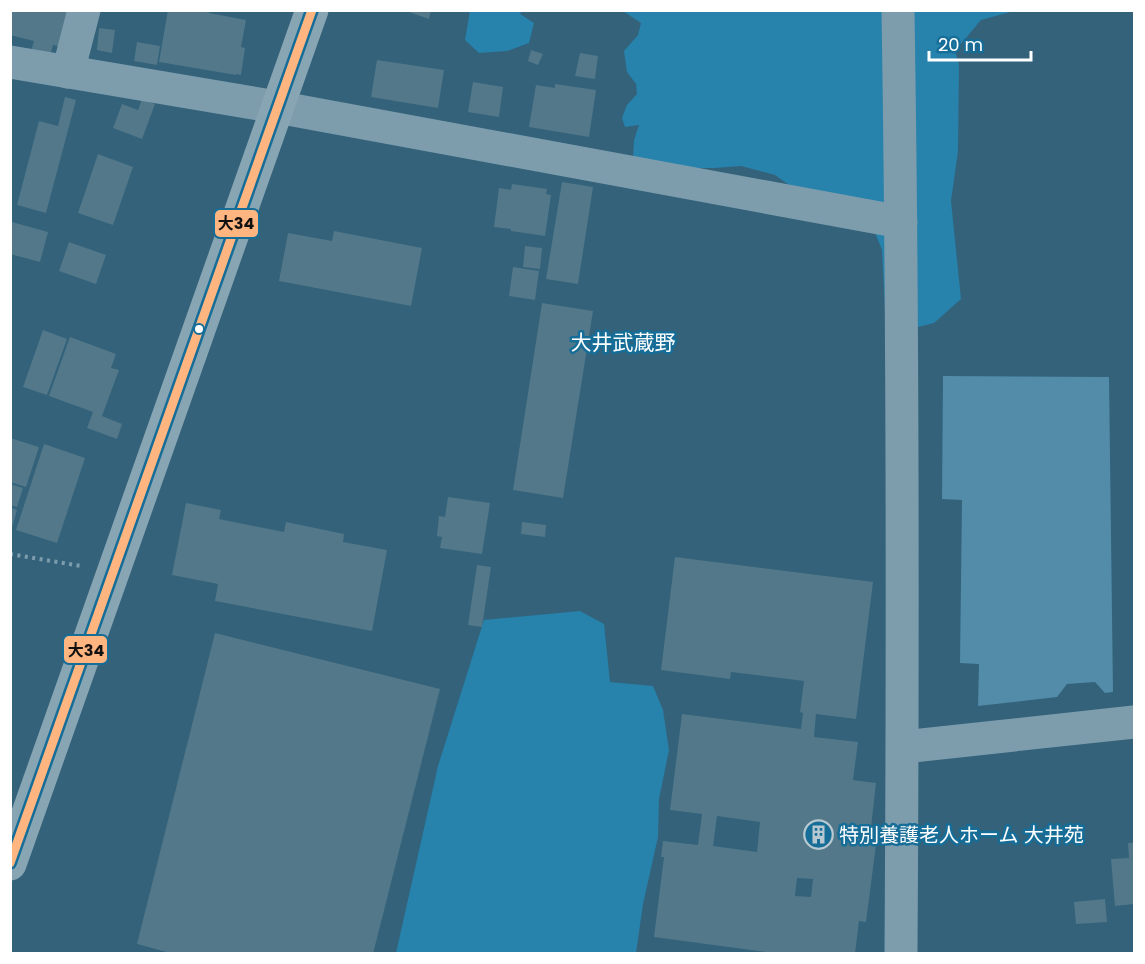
<svg xmlns="http://www.w3.org/2000/svg" width="1145" height="964" viewBox="0 0 1145 964" font-family="Poppins,'Noto Sans JP',sans-serif">
  <style>
    .green { fill: #2782ac }
    .water { fill: #528ca8 }
    .building { fill: #52788a; fill-rule: evenodd }
    .lines { fill: none; stroke-linecap: round; stroke-linejoin: round }
    .path { stroke: #7d9dad; stroke-width: 4; stroke-dasharray: 3 4.5; stroke-linecap: butt }
    .minor { stroke: #7d9dad; stroke-width: 33 }
    .major { stroke: #88a5b3; stroke-width: 33 }
    .bus-1-casing { stroke: #166d97; stroke-width: 14 }
    .bus-1 { stroke: #ffb580; stroke-width: 9 }
    .bus-dot { fill: #fff; stroke: #166d97; stroke-width: 2 }
    .labels { text-anchor: middle; dominant-baseline: central; stroke-width: 5; stroke-linejoin: round; paint-order: stroke }
    .poi-label { font-size: 20px; fill: #fff; stroke: #166d97; text-anchor: start }
    .neighbourhood-label { font-size: 21px; fill: #fff; stroke: #166d97 }
    .line-badge { stroke: #166d97; stroke-width: 2 }
    .pale-badge-label { font-size: 16px; text-anchor: middle; font-weight: bold; fill: #111 }
  </style>
  <rect width="100%" height="100%" fill="#33627a"/>
  <g class="green">
    <path d="M470,11H522L520,14L534,23L529,43L507,51L479,53L465,40Z"/>
    <path d="M623,11H1014L981,20L955,51L959,64L958,151L951,201L961,299L934,323L918,327L885,309L882,250L863,203L799,192L775,175L741,166L714,168H679L633,159L634,140L639,125L625,127L622,118L627,105L637,94L636,84L627,72L624,51L638,35L641,23Z"/>
    <path d="M580,611L604,624L610,682L653,686L663,710L669,750L659,799L658,837L643,904L636,953H396L438,766L484,620Z"/>
  </g>
  <path class="water" d="M943,376L1109,377L1113,692L1105,693L1095,682L1067,684L1057,697L978,706L979,664L960,663L962,500L942,499Z"/>
  <g class="building">
    <path d="M10,10H70L61,47L53,45L50,56L31,51L34,41L10,35Z"/>
    <path d="M168,10H209V13L246,20L241,47L245,48L241,75L236,74V75L159,62Z"/>
    <path d="M403,10H431L429,19Z"/>
    <path d="M99,28L115,30L112,53L97,50Z"/>
    <path d="M137,42L160,46L157,65L134,61Z"/>
    <path d="M531,50L543,54L538,65L528,61Z"/>
    <path d="M580,53L598,56L595,79L575,76Z"/>
    <path d="M377,60L444,70L438,108L371,97Z"/>
    <path d="M473,82L503,87L499,117L468,112Z"/>
    <path d="M555,84L596,90L589,137L529,127L536,85L555,88Z"/>
    <path d="M65,97L76,100L46,213L17,205L39,121L58,126Z"/>
    <path d="M142,99L155,104L142,139L113,128L122,104L138,110Z"/>
    <path d="M98,154L133,167L113,225L78,213Z"/>
    <path d="M562,182L593,187L578,284L546,279Z"/>
    <path d="M512,184L547,189L546,194L551,195L545,236L511,231V229L494,227L499,188L511,190Z"/>
    <path d="M12,222L48,232L40,262L10,254V229Z"/>
    <path d="M334,231L422,248L411,306L279,281L288,233L332,241Z"/>
    <path d="M69,242L106,255L96,284L59,271Z"/>
    <path d="M525,246L542,248L540,269L523,267Z"/>
    <path d="M513,267L539,271L535,300L509,296Z"/>
    <path d="M542,303L593,311L563,498L513,490Z"/>
    <path d="M43,330L67,339L47,395L23,387Z"/>
    <path d="M70,337L116,354L111,368L119,370L102,416L122,424L117,439L87,428L93,412L49,396Z"/>
    <path d="M10,438L39,447L26,487L10,482Z"/>
    <path d="M44,444L85,458L57,543L16,530Z"/>
    <path d="M10,484L23,488L17,507L10,505Z"/>
    <path d="M448,497L490,503L482,554L440,548L442,537L437,536L439,516L445,517Z"/>
    <path d="M186,503L221,510L219,519L284,532L286,522L344,534L343,542L387,550L372,631L215,601L218,584L172,575Z"/>
    <path d="M10,507L17,510L11,531L10,530Z"/>
    <path d="M522,522L546,525L545,537L521,534Z"/>
    <path d="M675,557L873,582L856,719L816,714L814,737L858,742L853,780L876,783L871,828L878,829L866,922L859,921L855,954H781L654,937L664,857H661L663,841L698,845L702,814L670,810L682,714L801,729L803,713L800,712L804,681L731,672L730,679L661,670ZM717,816L760,822L757,852L713,846ZM797,878L813,879L811,897L795,896Z"/>
    <path d="M477,565L491,567L482,627L468,625Z"/>
    <path d="M215,633L440,689L373,954H174L137,944Z"/>
    <path d="M1128,843H1134V904L1115,906L1111,859L1129,858Z"/>
    <path d="M1105,899L1107,922L1076,924L1074,902Z"/>
  </g>
  <g class="lines">
    <path class="path" d="M10,554L81,566"/>
    <g class="minor">
      <path d="M898,10C903,325 903,639 901,954"/>
      <path d="M10,62L277,107L901,222"/>
      <path d="M68,72L84,10"/>
      <path d="M903,747L1134,722"/>
    </g>
    <path class="major" d="M10,864L312,10"/>
    <defs>
      <path id="bus-1" d="M10,863L312,10"/>
    </defs>
    <use href="#bus-1" class="bus-1-casing"/>
    <use href="#bus-1" class="bus-1"/>
  </g>
  <defs>
    <symbol id="building-ring" viewBox="-11 -11 22 22"><circle r="9.5" fill="#166d97" stroke="#b8c8d0" stroke-width="1.5"/><path d="M-4-6H4V6H1V3H-1V6H-4ZM-2.5-4.3h1.7v1.8h-1.7ZM.8-4.3h1.7v1.8H.8ZM-2.5-1h1.7V.8h-1.7ZM.8-1h1.7V.8H.8Z" fill="#b8c8d0"/></symbol>
  </defs>
  <g fill-rule="evenodd">
    <use href="#building-ring" x="802" y="818" width="33" height="33"/>
  </g>
  <circle class="bus-dot" cx="199" cy="329" r="5"/>
  <g class="labels">
    <g class="poi-label">
      <text x="839" y="835">特別養護老人ホーム 大井苑</text>
    </g>
    <g class="neighbourhood-label">
      <text x="623" y="342">大井武蔵野</text>
    </g>
  </g>
  <g class="line-badge">
    <rect x="214" y="209" width="45" height="29" rx="6" fill="#ffb580"/>
    <rect x="63" y="635" width="45" height="29" rx="6" fill="#ffb580"/>
  </g>
  <g class="pale-badge-label">
    <text x="236" y="229">大34</text>
    <text x="86" y="656">大34</text>
  </g>
  <rect width="1145" height="964" fill="none" stroke="#ffffff" stroke-width="24"/>
  <path d="M929 51v9h102v-9" fill="none" stroke="#ffffff" stroke-width="3"/>
  <text x="938" y="51" font-size="18" fill="#ffffff" stroke="#166d97" stroke-width="4.5" paint-order="stroke">20 m</text>
</svg>
